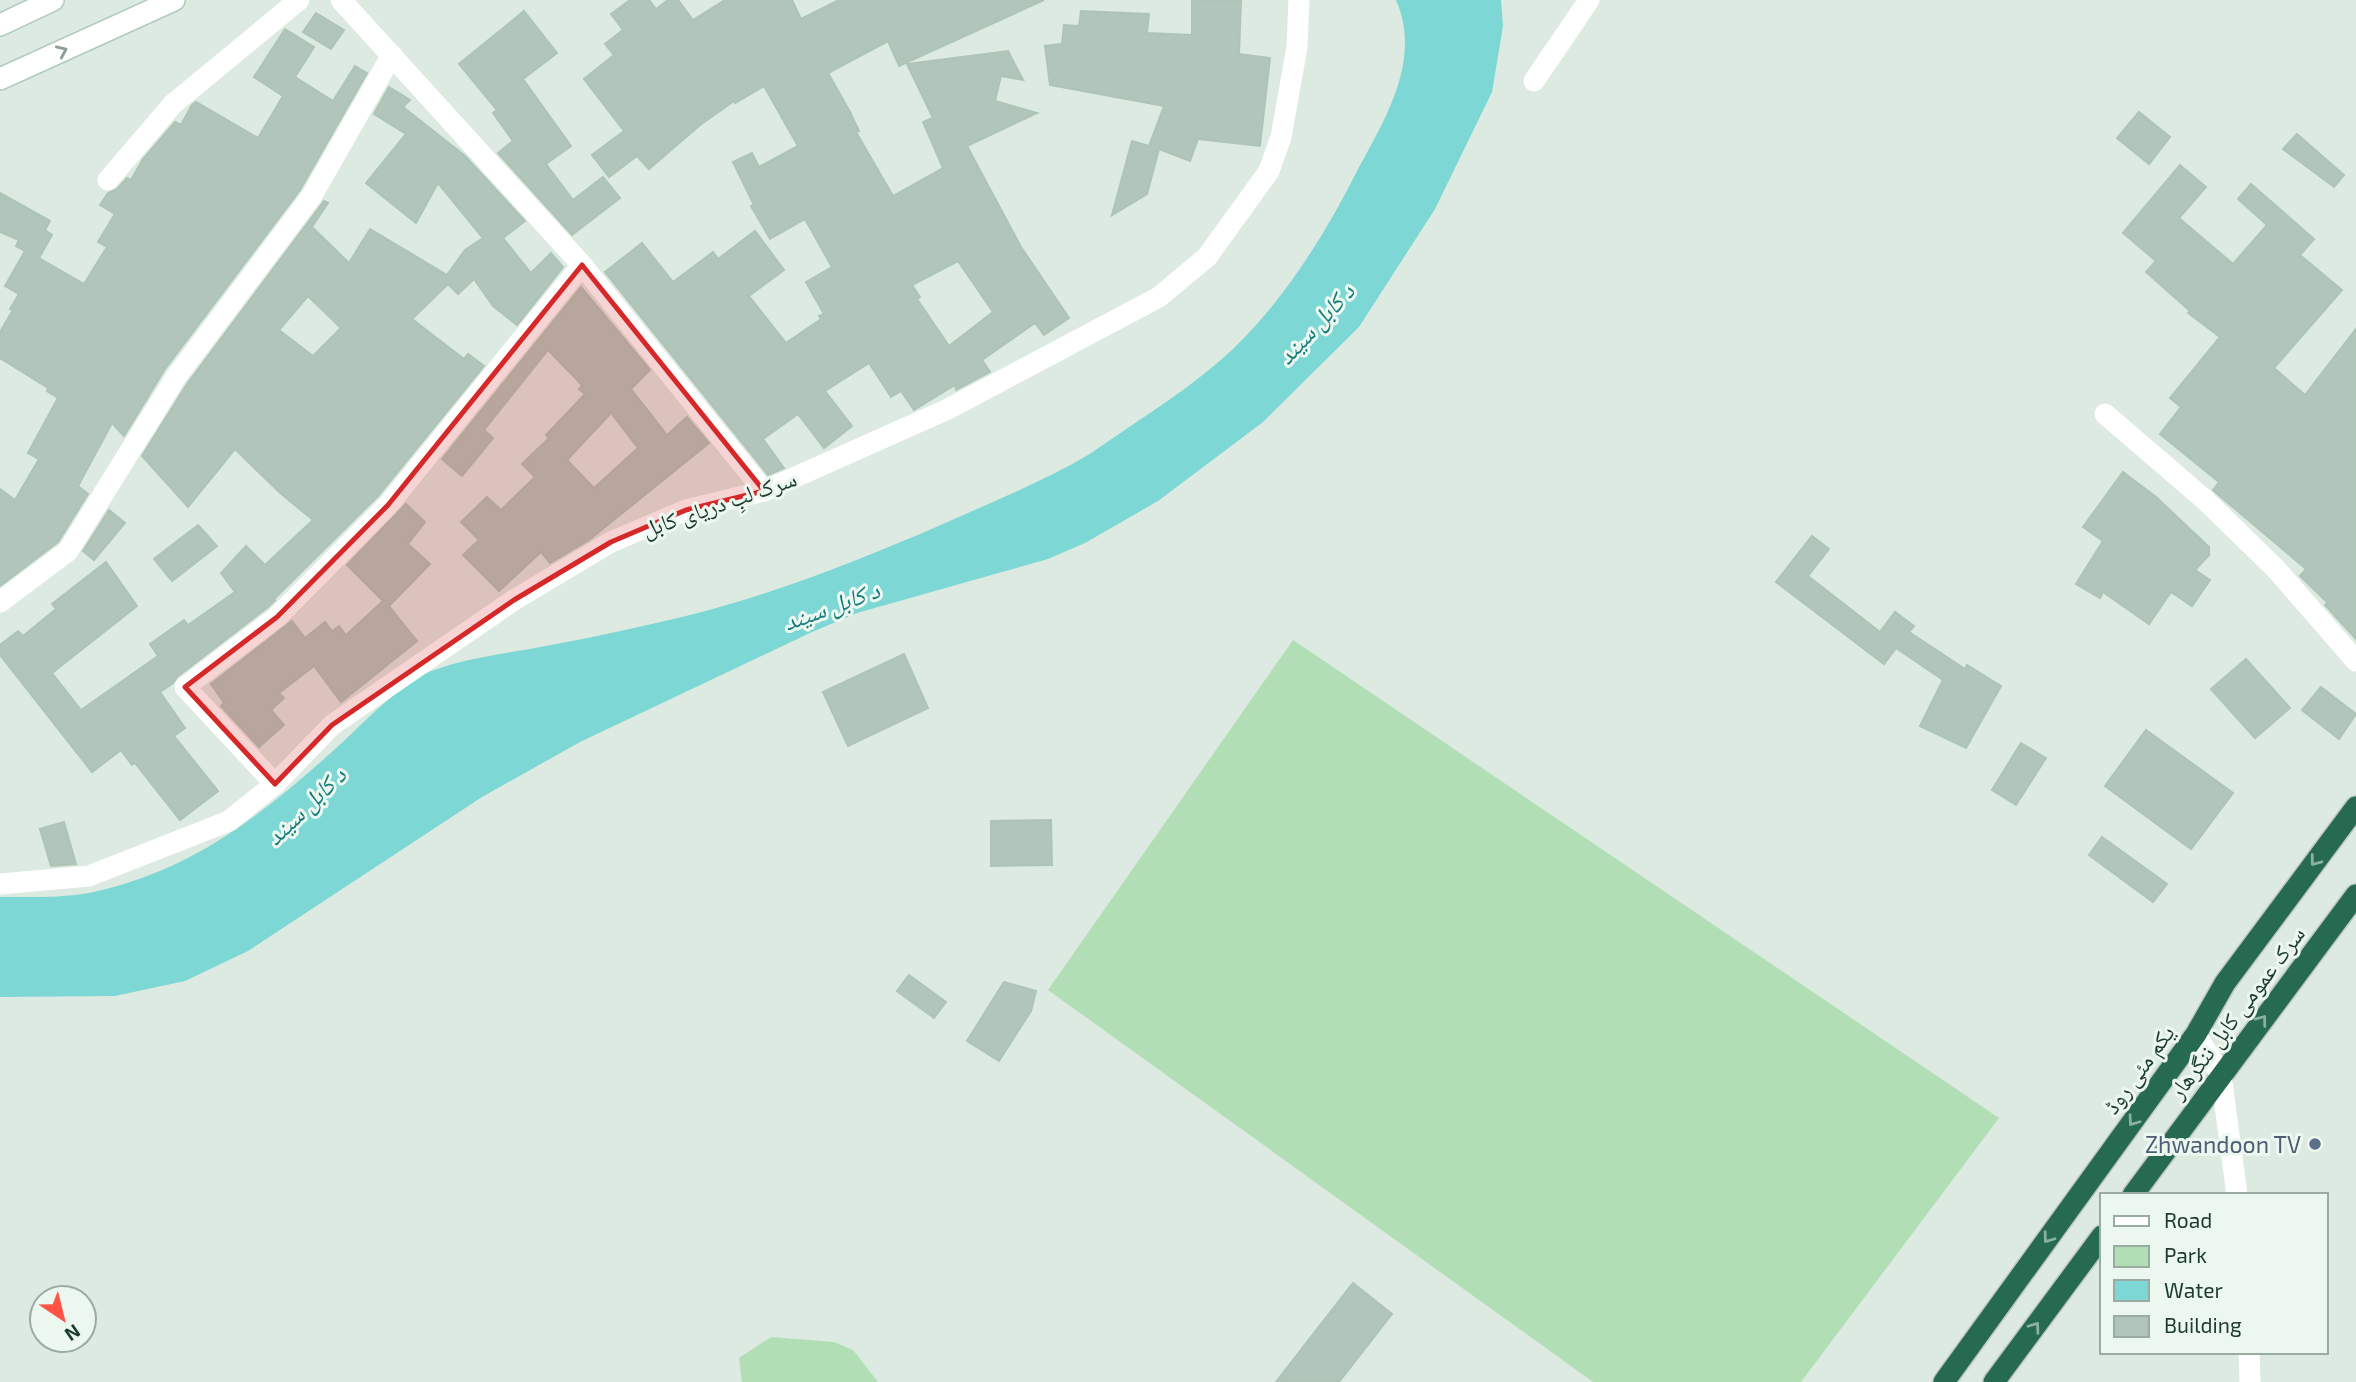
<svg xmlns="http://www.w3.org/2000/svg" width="2356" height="1382" viewBox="0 0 2356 1382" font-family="'Exo 2','Noto Naskh Arabic',sans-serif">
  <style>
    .green { fill: #b2deb6 }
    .water { fill: #7dd7d5 }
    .building { fill: #b1c5ba; stroke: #aec4b7; stroke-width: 2; fill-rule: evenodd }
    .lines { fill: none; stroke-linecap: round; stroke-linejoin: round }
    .secondary-casing { stroke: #aecbbc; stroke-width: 24 }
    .highway-casing { stroke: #c0c8c4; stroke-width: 24 }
    .street { stroke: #fff; stroke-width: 21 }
    .secondary { stroke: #fff; stroke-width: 21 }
    .highway { stroke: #266a50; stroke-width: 21 }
    .oneway { stroke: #8e9d96 }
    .oneway2 { stroke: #89b0a0 }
    .marked { fill: #d62828; fill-opacity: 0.2; stroke: #d62828; stroke-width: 5; stroke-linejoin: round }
    .service-dot { fill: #5c6f8a; stroke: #ecf7f0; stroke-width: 2.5 }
    .labels { text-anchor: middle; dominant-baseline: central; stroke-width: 6; stroke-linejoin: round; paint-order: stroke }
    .street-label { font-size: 23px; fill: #1d3b2d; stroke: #ecf7f0 }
    .service-label { font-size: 23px; fill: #4e5e75; stroke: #ecf7f0; text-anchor: end }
    .water-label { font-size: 24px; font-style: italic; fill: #127c7b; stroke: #ecf7f0 }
  </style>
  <rect width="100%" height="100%" fill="#dceae1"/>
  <g class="green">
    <path d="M1293,640L1999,1118L1801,1382H1593L1048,990Z"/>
    <path d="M771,1337L834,1342L853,1350L878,1382H742L739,1358Z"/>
  </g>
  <path class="water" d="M1396,0H1501L1503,26L1492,92L1435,209L1359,327L1263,422L1158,501L1085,543L1048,559L857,613L812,632L580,742L482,797L248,951L185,981L115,996L0,997V897C29,897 60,898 89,893C190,872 258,818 333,751C358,729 399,684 429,672C468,657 511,653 551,645C595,637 639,627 682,617C772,595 858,561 943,524C992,502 1042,482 1088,455C1108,442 1127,428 1147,415C1177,395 1206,374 1232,350C1283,301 1323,238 1355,175C1383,122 1423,62 1396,0Z"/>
  <g class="building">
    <path d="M630,0H649L656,9L668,0H678L693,20L725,0H792L801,19L839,0H1044L899,66L888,41L828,73L850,112L859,131L856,132L893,196L943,168L923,122L933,118L907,64L1008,51L1023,80L1001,76L995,101L1037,113L967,146L1021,247L1069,318L1044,335L1035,323L982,360L990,372L956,390L955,385L914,410L901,391L891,397L869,363L825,391L852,426L824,448L798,414L763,439L784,468L768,475L605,272L642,243L673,282L713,252L718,259L755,231L784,270L749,296L786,343L821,319L819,316L824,314L806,282L832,267L805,219L770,239L751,206L754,205L733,162L752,153L759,167L798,146L764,86L735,103L734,101L700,125L649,169L637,156L609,177L592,155L624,131L584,79L614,55L605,44L623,30L611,14ZM958,261L993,312L949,346L917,299L920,297L912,285Z"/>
    <path d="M1192,0L1241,1L1239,54L1270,58L1260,146L1198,139L1190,161L1159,149L1147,194L1112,215L1132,141L1149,146L1164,106L1050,85L1045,46L1062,44L1064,25L1079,26L1081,11L1149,14L1147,33L1192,35Z"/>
    <path d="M524,11L557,53L523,79L571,146L546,164L573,200L603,177L620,198L572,235L498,153L513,141L493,113L497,110L459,64Z"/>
    <path d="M316,13L344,30L331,49L303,32Z"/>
    <path d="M285,29L314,47L295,77L333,101L355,66L367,73L300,190L165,369L124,436L112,423L78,486L88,494L58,542L0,586V489L15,500L39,459L28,453L58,398L47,391L48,388L0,358V332L13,310L10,309L19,294L5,286L25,251L16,246L19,240L0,232V193L50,221L45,230L52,235L39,258L84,284L107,247L98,242L115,214L100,205L108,193L117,189L127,178L131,180L143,159L175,122L181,125L192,105L196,102L258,138L283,96L254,77Z"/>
    <path d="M389,87L410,100L403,107L464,155L525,221L503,238L531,273L551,253L563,267L517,325L493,306L474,279L458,294L448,284L412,319L464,359L468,354L484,366L378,496L274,599L275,600L268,607L177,677L173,683L160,692L185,728L174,736L218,791L180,820L135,763L132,765L121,750L92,772L0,655V645L18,631L23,636L56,609L52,604L106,562L137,606L52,673L81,710L158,656L150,644L184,620L188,625L235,592L221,573L246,546L265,565L313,520L279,492L235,449L188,507L142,456L187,384L324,201L328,203L312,227L349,263L370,229L447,275L465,250L483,238L438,183L416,223L366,183L406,134L374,114ZM308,296L341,328L313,356L279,330Z"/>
    <path d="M2139,112L2170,137L2149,164L2117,138Z"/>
    <path d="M2297,134L2344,175L2334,187L2283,149Z"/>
    <path d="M2180,165L2206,187L2179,218L2233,264L2267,225L2238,199L2251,184L2314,239L2300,255L2342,290L2274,368L2305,395L2356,329V639L2325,605L2328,603L2300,576L2306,569L2221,497L2213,490L2219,482L2160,434L2181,407L2170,398L2220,337L2188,313L2190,311L2146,272L2156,261L2123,233Z"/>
    <path d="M581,287L650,370L631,389L667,435L687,417L709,443L589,540L550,563L541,552L499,591L463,555L479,540L461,522L487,497L501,510L535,477L522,464L549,438L546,435L585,394L579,389L582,385L548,350L484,430L493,438L462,476L442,459ZM611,413L638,448L594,488L567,460Z"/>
    <path d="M2123,472L2156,497L2209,547V555L2195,570L2210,580L2192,606L2171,592L2149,624L2103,592L2100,598L2076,584L2103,541L2083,527Z"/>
    <path d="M406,504L425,522L408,544L430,564L389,606L417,641L341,702L314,666L279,693L284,698L271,710L284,725L259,747L221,706L224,703L211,684L292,621L305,638L325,622L332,631L339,626L346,635L383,601L347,565Z"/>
    <path d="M109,510L125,523L94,560L83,551Z"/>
    <path d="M198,525L217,546L172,581L154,559Z"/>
    <path d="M1812,536L1829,549L1808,576L1880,632L1895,612L1914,626L1909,632L1965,669L1967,665L2001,686L1966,748L1920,726L1943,680L1896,648L1884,664L1776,582Z"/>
    <path d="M904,654L928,708L848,746L823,692Z"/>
    <path d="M2246,659L2290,708L2255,738L2211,689Z"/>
    <path d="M2321,687L2356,714L2339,739L2302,710Z"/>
    <path d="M2146,730L2233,793L2191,849L2105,786Z"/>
    <path d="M2021,743L2046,758L2016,805L1992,790Z"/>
    <path d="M1051,820L1052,865L991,866V821Z"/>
    <path d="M64,822L76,864L51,866L40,829Z"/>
    <path d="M2102,837L2167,884L2153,902L2089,855Z"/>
    <path d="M909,975L946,1002L934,1018L897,991Z"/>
    <path d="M1004,982L1036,991L1031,1011L999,1061L967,1041Z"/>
    <path d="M1353,1283L1392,1314L1339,1382H1276Z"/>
  </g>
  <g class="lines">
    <defs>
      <g id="secondary">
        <path d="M0,25L53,0"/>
        <path d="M0,79L174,0"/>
      </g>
      <g id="highway">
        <path d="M2133,1195L2356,895"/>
        <path d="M1944,1382L2196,1034L2225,983L2356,807"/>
        <path d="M1994,1382L2102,1236"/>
      </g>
    </defs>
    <use href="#secondary" class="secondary-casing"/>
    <use href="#highway" class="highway-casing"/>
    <g class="street">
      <path d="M341,0L582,265L764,491"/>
      <path d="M1534,81L1589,0"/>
      <path d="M108,180L173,104L299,0"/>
      <path d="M2105,414L2204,499L2276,569L2356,661"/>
      <path d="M0,602L68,551L176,377L311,197L392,55"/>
      <path d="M275,784L185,687L277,617L388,505L582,265"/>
      <path d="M0,884L89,876L229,821L275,784L332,725L514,600L611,542L686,510L764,491L948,409L1159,297L1207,257L1269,171L1281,137L1297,47L1299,0"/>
      <path d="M2196,1034L2221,1075L2237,1195"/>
      <path d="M2249,1352L2250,1382"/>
    </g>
    <use href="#secondary" class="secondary"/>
    <use href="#highway" class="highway"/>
  </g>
  <defs><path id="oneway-chevron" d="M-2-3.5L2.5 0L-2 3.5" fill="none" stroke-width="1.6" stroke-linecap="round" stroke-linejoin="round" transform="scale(1.75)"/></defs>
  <use class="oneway" href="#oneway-chevron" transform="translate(62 51) rotate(-24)"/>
  <g class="oneway2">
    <use href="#oneway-chevron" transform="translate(2315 861) rotate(127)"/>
    <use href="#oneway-chevron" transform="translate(2262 1020) rotate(-53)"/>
    <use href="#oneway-chevron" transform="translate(2133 1121) rotate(126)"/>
    <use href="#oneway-chevron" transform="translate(2048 1238) rotate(126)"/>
    <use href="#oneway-chevron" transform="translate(2035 1327) rotate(-54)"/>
  </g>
  <path class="marked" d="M582,265L764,491L686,510L611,542L514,600L332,725L275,784L185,687L277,617L388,505Z"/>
  <circle class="service-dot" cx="2315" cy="1144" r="7"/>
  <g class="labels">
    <g class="street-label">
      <text transform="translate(719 503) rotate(-19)">سرک لبِ دریای کابل</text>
      <text transform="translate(2236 1012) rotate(-53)">سرک عمومی کابل ننگرهار</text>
      <text transform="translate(2138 1069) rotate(-54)">یکم مئی روڈ</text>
    </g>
    <g class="service-label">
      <text x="2301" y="1144">Zhwandoon TV</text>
    </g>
    <g class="water-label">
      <text transform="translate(1315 323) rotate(-47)">د کابل سيند</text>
      <text transform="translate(831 605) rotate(-20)">د کابل سيند</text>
      <text transform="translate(305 805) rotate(-44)">د کابل سيند</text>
    </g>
  </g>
  <rect x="2100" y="1193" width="228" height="161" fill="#ecf7f0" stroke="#99aca2" stroke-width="2"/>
  <rect x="2114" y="1216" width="35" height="10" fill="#ffffff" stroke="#99aca2" stroke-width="2"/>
  <text x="2164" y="1228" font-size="21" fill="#1d3b2d">Road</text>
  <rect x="2114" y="1246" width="35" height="21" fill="#b2deb6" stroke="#99aca2" stroke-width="2"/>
  <text x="2164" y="1263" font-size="21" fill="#1d3b2d">Park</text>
  <rect x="2114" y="1280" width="35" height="21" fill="#7dd7d5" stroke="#99aca2" stroke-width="2"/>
  <text x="2164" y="1298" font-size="21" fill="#1d3b2d">Water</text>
  <rect x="2114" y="1316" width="35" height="21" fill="#b1c5ba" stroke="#99aca2" stroke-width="2"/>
  <text x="2164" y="1333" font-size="21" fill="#1d3b2d">Building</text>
  <g transform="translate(63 1319) rotate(145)"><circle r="33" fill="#ecf7f0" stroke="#99aca2" stroke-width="2"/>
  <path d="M0-5L12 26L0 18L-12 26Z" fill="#ff5345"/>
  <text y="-10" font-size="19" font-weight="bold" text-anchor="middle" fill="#1d3b2d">N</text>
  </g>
</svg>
